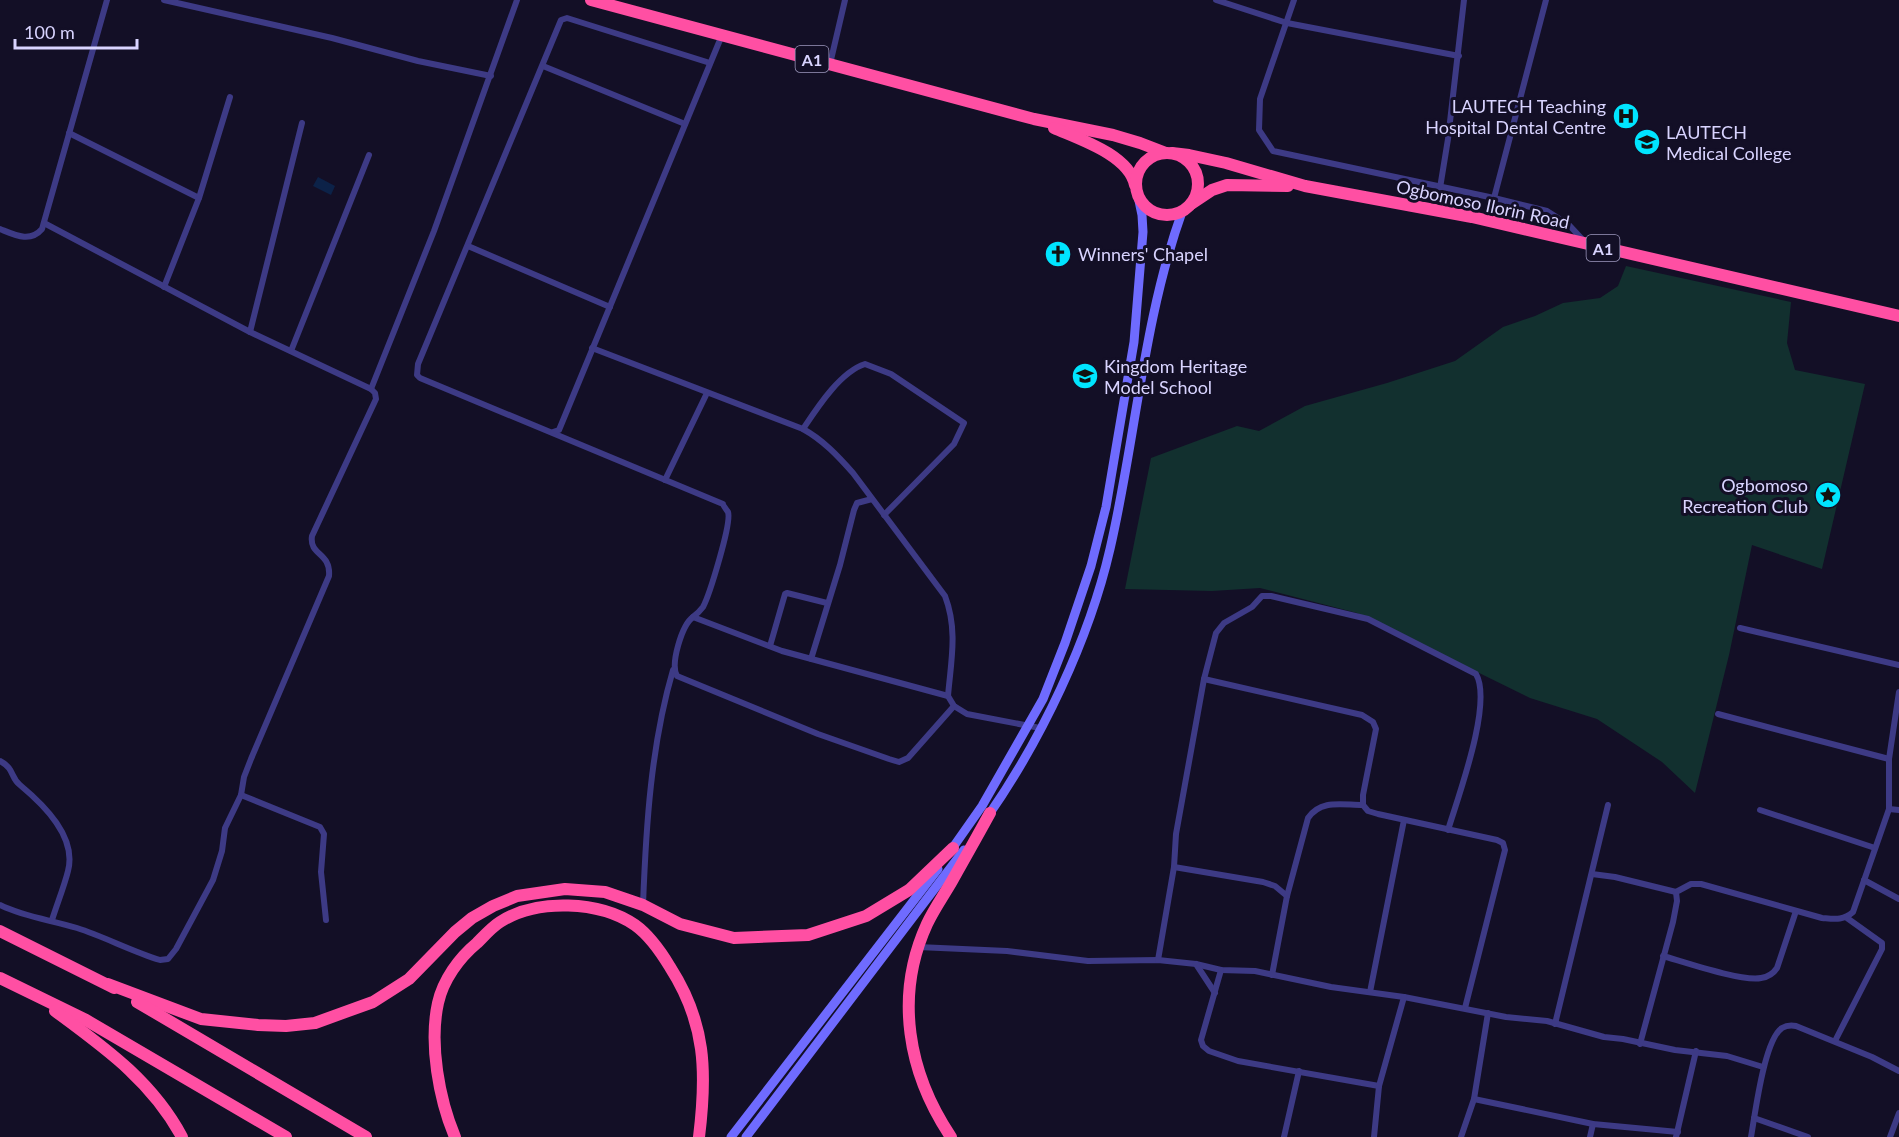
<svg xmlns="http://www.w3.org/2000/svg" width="1899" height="1137" viewBox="0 0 1899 1137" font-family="Lato,sans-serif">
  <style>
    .green { fill: #12302f }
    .water { fill: #0c2248 }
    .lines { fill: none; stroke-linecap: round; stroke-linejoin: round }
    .street { stroke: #3d3a85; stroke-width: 6 }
    .secondary { stroke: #6f6bff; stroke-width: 9 }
    .highway { stroke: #ff4fa3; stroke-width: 12 }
    .labels { text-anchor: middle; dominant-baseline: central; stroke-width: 6; stroke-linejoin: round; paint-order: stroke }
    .shield { fill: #130f26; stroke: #9e99be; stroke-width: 1.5 }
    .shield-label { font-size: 16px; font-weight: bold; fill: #d9d4ff }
    .poi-label { font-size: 18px; fill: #d9d4ff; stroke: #130f26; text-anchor: start }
    .street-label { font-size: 18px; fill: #d9d4ff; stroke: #130f26 }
  </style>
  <rect width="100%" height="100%" fill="#130f26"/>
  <path class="green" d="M1626,266L1791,302L1787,343L1795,370L1865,384L1822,569L1752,545L1729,655L1695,793L1662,762L1597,719L1530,698L1357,613L1260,588L1212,591L1125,589L1151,458L1237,426L1259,431L1305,406L1387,383L1455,361L1503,327L1535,316L1563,303L1600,298L1618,286Z"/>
  <path class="water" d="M318,177L335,186L331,195L313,186Z"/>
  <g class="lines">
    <g class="street">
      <path d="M164,0L332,38L418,61L491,76"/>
      <path d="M1216,0L1287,23L1459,56"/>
      <path d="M1294,0L1260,99L1259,130L1273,151L1494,198L1547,211L1569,225L1583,240"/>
      <path d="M710,63L567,18L561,20L418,364L417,375L420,378L723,504C723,505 728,512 728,512C732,523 709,596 703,607C700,611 697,614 693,617L782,651L948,696L954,706L967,714L1040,728"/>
      <path d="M830,64L845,0"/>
      <path d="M543,66L685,124"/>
      <path d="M69,133L199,198"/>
      <path d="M1440,188L1448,139L1464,0"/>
      <path d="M1494,198L1546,0"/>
      <path d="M0,229C15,235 30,243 42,229L107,0"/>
      <path d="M468,246L610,307"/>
      <path d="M164,287L199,198L230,97"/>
      <path d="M250,332L302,123"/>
      <path d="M592,348L803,429C823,440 838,456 853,473L945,596C958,630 951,661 948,696"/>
      <path d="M291,351L369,155"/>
      <path d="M371,389L434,231L517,0"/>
      <path d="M803,429C817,408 840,372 865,364L891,374L964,423L954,444L884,515"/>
      <path d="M553,432L559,430L722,35"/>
      <path d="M665,480L707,393"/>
      <path d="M693,617C682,625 670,664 677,676L818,734L889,759L899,762L908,758L954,706"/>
      <path d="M1740,628L1899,665"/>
      <path d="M770,646L785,594L787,593L827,603"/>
      <path d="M811,659L840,565L854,510L857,503L872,499"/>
      <path d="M1204,679L1362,715L1373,722L1376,729L1363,795V805"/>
      <path d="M1718,714L1889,759"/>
      <path d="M0,761C15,769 10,777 20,785C44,805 77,837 68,871C64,887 57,904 52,920"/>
      <path d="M241,795L320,827L324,834L321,872L326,920"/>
      <path d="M1889,809L1899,810"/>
      <path d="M1760,810L1875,848"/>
      <path d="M1174,867L1263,882L1275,886L1287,896"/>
      <path d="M1592,874L1615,877L1676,892"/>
      <path d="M1864,880L1899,899"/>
      <path d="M0,905C24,917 51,920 77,928C105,937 131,951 160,960L168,959L176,949L213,880L222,851L225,828L241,795L244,777L251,759L329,576C331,552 309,556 312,536L376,399L375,393L371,389L250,332L44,223"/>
      <path d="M643,905C646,826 651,745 673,670"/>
      <path d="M918,947L1007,951L1088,961L1158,960L1196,964L1221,970L1255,971L1331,987L1404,997L1506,1017L1547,1021L1604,1037L1623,1039L1675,1050L1727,1056L1763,1067"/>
      <path d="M1663,956C1684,962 1743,982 1761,978C1768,977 1773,974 1777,968L1796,911"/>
      <path d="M1158,960L1174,867L1176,834L1204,679L1216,633L1224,623L1252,607L1262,596H1271L1368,619L1476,674C1493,703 1458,797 1448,830"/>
      <path d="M1196,964L1215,993"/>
      <path d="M1221,970L1201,1040L1203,1046L1209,1051L1238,1061L1379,1086"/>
      <path d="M1272,975L1287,896L1308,818C1321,799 1342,805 1363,805L1368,811L1378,814L1497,840L1503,843L1505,850L1465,1008"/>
      <path d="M1370,992L1404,820"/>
      <path d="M1555,1024L1608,805"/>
      <path d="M1835,1041L1882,949V943L1847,918"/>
      <path d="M1640,1044L1673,922L1677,901L1676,892L1691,884H1701L1822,918C1834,919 1843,921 1853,912L1889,809V759L1899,692"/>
      <path d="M1474,1099L1593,1124L1678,1132"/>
      <path d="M1754,1118L1808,1137"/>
      <path d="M1284,1137L1299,1071"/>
      <path d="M1374,1137L1379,1086L1404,997"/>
      <path d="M1461,1137L1474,1099L1488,1013"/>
      <path d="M1590,1137L1593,1124"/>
      <path d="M1676,1137L1696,1051"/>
      <path d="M1751,1137C1755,1115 1764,1040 1782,1028C1787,1025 1791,1025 1796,1026L1872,1057L1899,1071"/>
      <path d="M1890,1137L1899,1113"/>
    </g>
    <g class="secondary">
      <path d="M988,816C1041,740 1089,640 1110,549C1136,437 1143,321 1182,212"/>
      <path d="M949,853L982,806L1043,699L1065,643L1091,566L1106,507L1134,342L1143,232L1142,215L1138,196"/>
      <path d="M731,1137L938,869"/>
      <path d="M746,1137L964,850"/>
    </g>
    <g class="highway">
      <path d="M591,0L1034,119L1113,135L1140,143L1166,153"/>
      <path d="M1054,128C1079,139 1129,155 1135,185"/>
      <circle cx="1167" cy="184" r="31"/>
      <path d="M1172,153L1189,155L1226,163L1305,186L1472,217L1899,316"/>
      <path d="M1191,204L1212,190L1227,185L1288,186"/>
      <path d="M0,931L114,988"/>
      <path d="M0,978L86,1020L286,1137"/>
      <path d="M108,984L201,1019L258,1025L286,1026L315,1023L373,1002L409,979L455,932L472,918L493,906L517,896L565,889L605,892L643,905L680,924L734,938L808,935L866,916L909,890L953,848"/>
      <path d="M137,1002L366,1137"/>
      <path d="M55,1011C105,1048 152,1081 182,1137"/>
      <path d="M455,1137C439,1099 429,1044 438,1003C443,980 459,958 477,943C484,936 492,927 500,922C537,898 600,901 635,925C649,935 661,952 670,967C706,1023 707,1072 699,1137"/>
      <path d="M951,1137C908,1073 894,996 927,924C934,909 944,895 952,881C965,858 978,835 990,813"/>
    </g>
  </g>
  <defs>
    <symbol id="hospital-disc" viewBox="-11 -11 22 22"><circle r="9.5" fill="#00e5ff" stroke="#130f26"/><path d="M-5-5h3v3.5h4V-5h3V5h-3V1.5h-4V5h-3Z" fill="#111"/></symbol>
    <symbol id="university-disc" viewBox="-11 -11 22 22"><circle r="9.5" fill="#00e5ff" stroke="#130f26"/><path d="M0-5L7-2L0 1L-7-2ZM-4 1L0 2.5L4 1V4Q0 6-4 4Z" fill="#111"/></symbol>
    <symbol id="church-disc" viewBox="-11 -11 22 22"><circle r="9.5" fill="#00e5ff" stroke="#130f26"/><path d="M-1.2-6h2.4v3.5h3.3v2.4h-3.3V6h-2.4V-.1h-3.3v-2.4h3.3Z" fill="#111"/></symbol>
    <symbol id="school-disc" viewBox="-11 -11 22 22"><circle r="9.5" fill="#00e5ff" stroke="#130f26"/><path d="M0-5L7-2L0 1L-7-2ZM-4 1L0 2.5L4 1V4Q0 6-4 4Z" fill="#111"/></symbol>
    <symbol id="sight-disc" viewBox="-11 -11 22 22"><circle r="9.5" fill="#00e5ff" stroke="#130f26"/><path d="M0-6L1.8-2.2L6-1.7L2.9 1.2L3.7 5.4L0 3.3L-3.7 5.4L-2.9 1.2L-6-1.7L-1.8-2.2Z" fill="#111"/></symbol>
  </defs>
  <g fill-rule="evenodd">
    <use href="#hospital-disc" x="1611" y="101" width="30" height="30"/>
    <use href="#university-disc" x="1632" y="127" width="30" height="30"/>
    <use href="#church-disc" x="1043" y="239" width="30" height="30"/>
    <use href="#school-disc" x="1070" y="361" width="30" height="30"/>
    <use href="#sight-disc" x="1813" y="480" width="30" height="30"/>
  </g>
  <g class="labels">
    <g class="shield">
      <rect x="795.5" y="46" width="33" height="26" rx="4.5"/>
      <rect x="1586.5" y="235" width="33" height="26" rx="4.5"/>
    </g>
    <g class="shield-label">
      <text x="812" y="59">A1</text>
      <text x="1603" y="248">A1</text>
    </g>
    <g class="poi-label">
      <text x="1606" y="106" text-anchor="end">LAUTECH Teaching<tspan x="1606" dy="21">Hospital Dental Centre</tspan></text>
      <text x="1666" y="132">LAUTECH<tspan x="1666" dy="21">Medical College</tspan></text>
      <text x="1078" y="254">Winners' Chapel</text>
      <text x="1104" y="366">Kingdom Heritage<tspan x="1104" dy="21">Model School</tspan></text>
      <text x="1808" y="485" text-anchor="end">Ogbomoso<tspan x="1808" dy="21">Recreation Club</tspan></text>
    </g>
    <g class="street-label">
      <text transform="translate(1483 204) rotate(12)">Ogbomoso Ilorin Road</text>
    </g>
  </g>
  <path d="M15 39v9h122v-9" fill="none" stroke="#d9d4ff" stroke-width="3"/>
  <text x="24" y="39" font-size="18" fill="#d9d4ff" stroke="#130f26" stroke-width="4.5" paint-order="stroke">100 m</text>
</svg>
